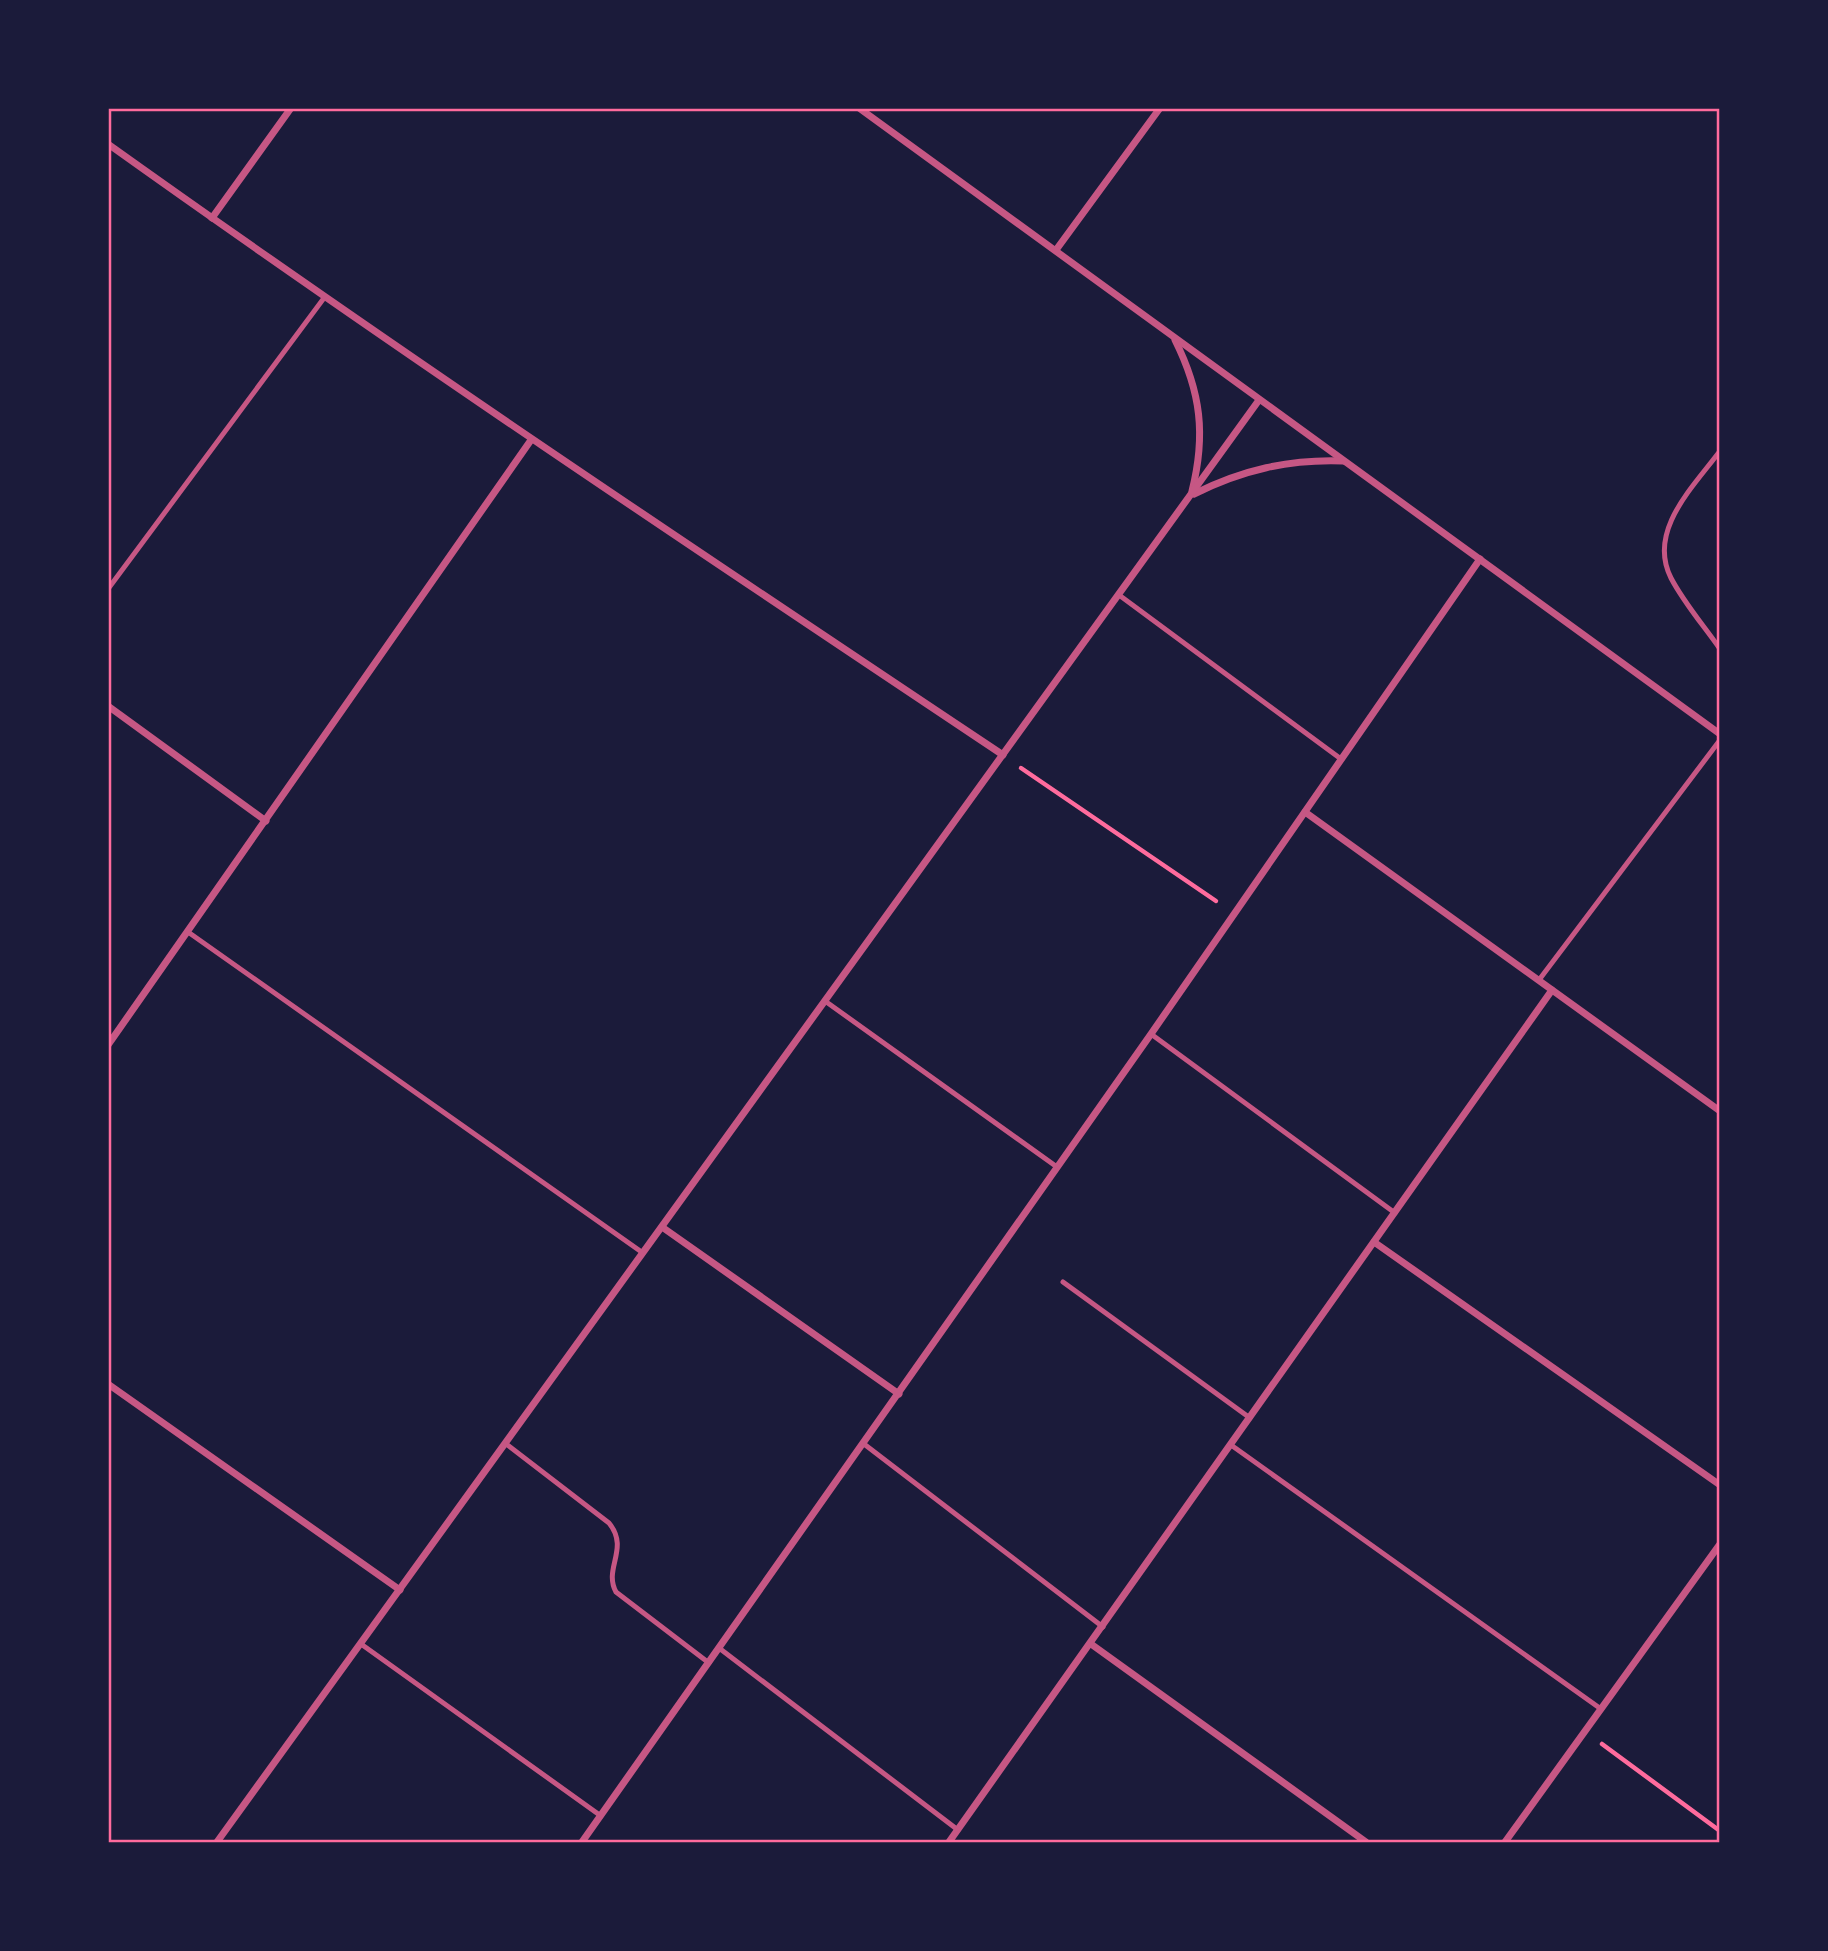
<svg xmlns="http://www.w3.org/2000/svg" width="1828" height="1951" viewBox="0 0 1828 1951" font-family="'Work Sans',sans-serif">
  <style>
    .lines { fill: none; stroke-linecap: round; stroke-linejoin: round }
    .path { stroke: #ff6b9d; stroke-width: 4.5 }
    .service { stroke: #c65784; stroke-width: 5 }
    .minor { stroke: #c65784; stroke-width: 7 }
    .neatline { fill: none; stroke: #ff6b9d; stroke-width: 2.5 }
  </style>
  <rect width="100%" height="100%" fill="#1b1b3a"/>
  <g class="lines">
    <g class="path">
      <path d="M1021,768L1216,901"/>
      <path d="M1602,1744L1720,1831"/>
    </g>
    <g class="service">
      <path d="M1720,451C1693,487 1647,531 1671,578C1684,603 1704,626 1720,649"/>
      <path d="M108,589L324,298"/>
      <path d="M1119,595L1341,759"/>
      <path d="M188,932L643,1253"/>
      <path d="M1539,980L1720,740"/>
      <path d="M825,1001L1057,1167"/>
      <path d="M1151,1034L1395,1213"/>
      <path d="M1063,1282L1250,1418"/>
      <path d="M505,1443L609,1523C630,1549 603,1568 616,1592L709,1663"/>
      <path d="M864,1444L1103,1627"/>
      <path d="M1231,1445L1601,1709"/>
      <path d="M361,1644L601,1816"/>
      <path d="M719,1648L958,1830"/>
    </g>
    <g class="minor">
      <path d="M859,108L1720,734"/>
      <path d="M108,144C402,354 702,554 1003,755"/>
      <path d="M212,218L291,108"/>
      <path d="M1056,250L1160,108"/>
      <path d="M1175,340C1201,392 1206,435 1192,491"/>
      <path d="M1194,494C1242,470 1289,459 1343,461"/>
      <path d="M108,706L266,821"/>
      <path d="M1305,812L1720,1111"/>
      <path d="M108,1045L531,440"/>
      <path d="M662,1227L899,1394"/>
      <path d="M1374,1242L1720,1485"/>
      <path d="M108,1384L400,1590"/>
      <path d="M1091,1644L1366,1842"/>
      <path d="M217,1842L1259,400"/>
      <path d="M582,1842L1151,1034L1480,559"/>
      <path d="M949,1842L1552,990"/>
      <path d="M1505,1842L1720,1544"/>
    </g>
  </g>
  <rect width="1828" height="1951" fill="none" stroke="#1b1b3a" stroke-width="220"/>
  <rect x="110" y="110" width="1608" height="1731" class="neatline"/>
</svg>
